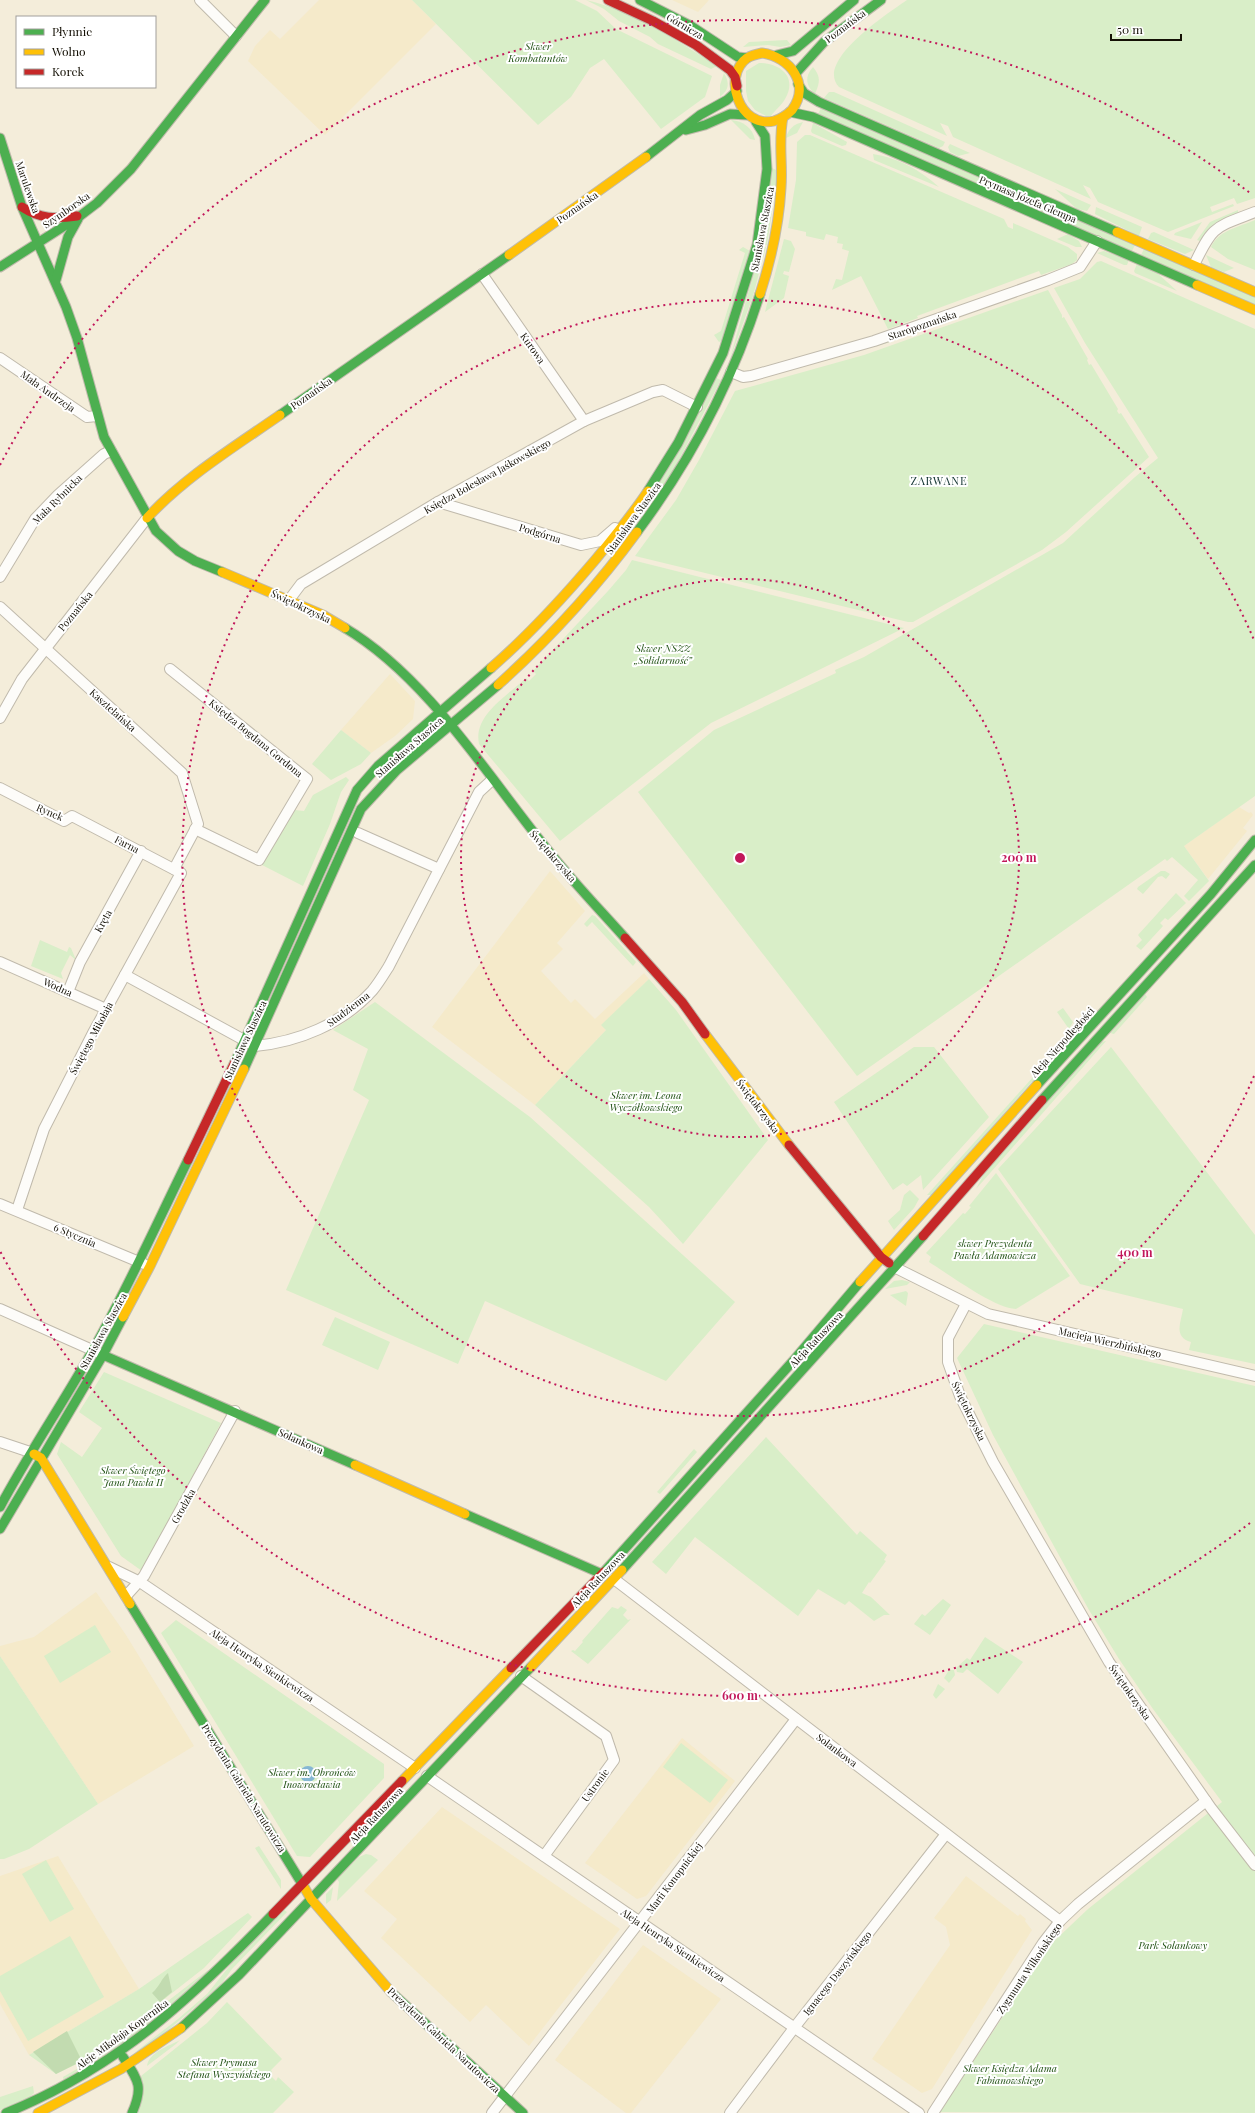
<svg xmlns="http://www.w3.org/2000/svg" width="1255" height="2113" viewBox="0 0 1255 2113" font-family="'Playfair Display',serif">
  <style>
    .built { fill: #f5eaca }
    .green { fill: #d9eec8 }
    .forest { fill: #c2dbb0 }
    .water { fill: #85b7d3 }
    .lines { fill: none; stroke-linecap: round; stroke-linejoin: round }
    .street-casing { stroke: #c0baac; stroke-width: 12 }
    .fast-casing { stroke: #c0baac; stroke-width: 11 }
    .slow-casing { stroke: #c0baac; stroke-width: 11 }
    .jam-casing { stroke: #c0baac; stroke-width: 11 }
    .street { stroke: #fdfcf9; stroke-width: 10 }
    .fast { stroke: #4caf50; stroke-width: 9 }
    .slow { stroke: #ffc107; stroke-width: 9 }
    .jam { stroke: #c62828; stroke-width: 9 }
    .ring { fill: none; stroke: #c2185b; stroke-width: 2; stroke-dasharray: 2 4 }
    .labels { text-anchor: middle; dominant-baseline: central; stroke-width: 4; stroke-linejoin: round; paint-order: stroke }
    .street-label { font-size: 10px; fill: #141005; stroke: #fff }
    .park-label { font-size: 10px; font-style: italic; fill: #1f5012; stroke: #fff }
    .neighbourhood-label { font-size: 11px; letter-spacing: 1px; fill: #0d2f2c; stroke: #fff }
    .centre { fill: #c2185b; stroke: #fff; stroke-width: 2 }
    .ring-label { font-size: 12px; text-anchor: middle; font-weight: bold; fill: #c2185b; stroke: #fff; stroke-width: 4; stroke-linejoin: round; paint-order: stroke }
  </style>
  <rect width="100%" height="100%" fill="#f4edda"/>
  <g class="built">
    <path d="M319,0H412L436,24L325,135L248,61L255,46L270,30L280,39Z"/>
    <path d="M672,0H709L698,12Z"/>
    <path d="M390,674L415,701L413,719L395,736L371,753L341,730Z"/>
    <path d="M1239,807L1249,813L1251,812L1253,815L1243,828L1247,831L1208,879L1184,846Z"/>
    <path d="M550,871L585,911L557,943L563,949L541,971L571,1003L575,999L595,1019L644,973L649,979L602,1025L606,1030L535,1105L432,1027Z"/>
    <path d="M96,1592L126,1635L194,1746L98,1804L0,1656V1646L34,1637Z"/>
    <path d="M682,1738L735,1781L646,1896L637,1899L585,1863Z"/>
    <path d="M442,1807L620,1929L529,2046L486,2005L470,2022L381,1938L397,1919L364,1891Z"/>
    <path d="M58,1856L139,1989L29,2055L0,2004V1876Z"/>
    <path d="M966,1876L1018,1916L1020,1914L1026,1919L1025,1921L1032,1930L932,2089L922,2093L872,2059L950,1945L946,1927L934,1918Z"/>
    <path d="M643,1945L721,1999L631,2113H626L555,2060Z"/>
  </g>
  <g class="green">
    <path d="M412,0H575L597,11L616,29L712,76L705,97L661,129L604,59L590,68L571,97L538,125Z"/>
    <path d="M586,0C634,11 676,40 717,66L711,69L658,44L650,37L619,21L604,9Z"/>
    <path d="M907,0H1255V198L1237,204L1234,198L1210,207L1212,212L1233,204L1234,206L1168,232L1098,202L1090,188L1083,185L1091,199L953,137L948,126L940,123L947,136L839,87C814,61 890,12 907,0Z"/>
    <path d="M787,40L791,45L780,47L768,45L743,47L749,42Z"/>
    <path d="M759,63C780,63 798,77 785,99C782,105 775,110 771,116H766L755,110L748,101L746,91V71Z"/>
    <path d="M813,67C821,77 820,82 815,94C806,86 804,77 813,67Z"/>
    <path d="M724,73C730,84 729,89 720,97V85Z"/>
    <path d="M829,92H834L945,142L943,146L939,148L824,98Z"/>
    <path d="M821,108L1135,245L1132,251L818,114Z"/>
    <path d="M731,120C743,121 753,128 755,140L750,139Z"/>
    <path d="M803,122L797,133L786,138C788,129 794,124 803,122Z"/>
    <path d="M813,123L847,142L846,145L842,146L812,133L811,131Z"/>
    <path d="M805,135H810L1004,219L1008,227L1013,229V223L1068,247L1077,254V260L1072,264L1041,275L1039,271L917,316L918,318L888,329L861,276L832,290L836,279L842,280L849,251L842,249L843,244L837,243L838,237L826,234L824,240L806,236V232L788,228L796,180L797,142Z"/>
    <path d="M950,144L970,153L958,156L950,152L948,147Z"/>
    <path d="M873,154C901,159 918,169 939,187L874,160Z"/>
    <path d="M772,168L778,171L767,245L762,244Z"/>
    <path d="M1055,189L1091,205L1087,211L1077,209Z"/>
    <path d="M1096,207L1142,227L1139,236L1095,214Z"/>
    <path d="M1238,210V214L1213,225L1200,241L1197,240L1210,222Z"/>
    <path d="M1255,220V270L1228,259L1211,247C1219,230 1239,227 1255,220Z"/>
    <path d="M1202,222L1191,239L1174,235L1175,233Z"/>
    <path d="M1154,232L1194,250L1185,254L1148,239L1151,233Z"/>
    <path d="M1068,234L1079,241L1082,247H1076L1057,239Z"/>
    <path d="M784,239L791,241L795,249L789,272L784,271L783,274L789,276L784,298L765,312Z"/>
    <path d="M761,246L766,247L753,296L730,359Z"/>
    <path d="M743,247L750,251L721,341L719,342L714,335L721,331L745,253L739,250Z"/>
    <path d="M1144,249L1255,297V305L1141,255Z"/>
    <path d="M1104,251L1129,260L1127,265H1124L1097,253Z"/>
    <path d="M1206,255L1234,268L1224,272L1211,267Z"/>
    <path d="M1101,261L1255,329V796L1184,846L1209,881L1189,901L1184,896L1198,880L1172,857L1167,861L1165,859L857,1076L638,792L714,730L836,673L835,670L864,657L1063,543L1135,477L1158,458L1085,343L1054,288L1080,279L1097,262Z"/>
    <path d="M1137,264L1156,272L1177,291L1135,273L1134,271Z"/>
    <path d="M1044,286L887,343L764,377Z"/>
    <path d="M1048,290L1062,315V318L1064,317L1088,359L1087,360L1089,365L1091,364L1118,409L1117,411L1119,414L1121,413L1149,457L1066,532L1042,550L913,622H908L635,556L676,500L699,460L735,391L864,355Z"/>
    <path d="M716,378L721,380L673,471L616,552L610,551Z"/>
    <path d="M632,560L904,628L711,723L560,841L479,744C473,715 507,696 526,678L529,681L536,674L533,671L608,591L626,570Z"/>
    <path d="M341,730L371,753L361,764L331,780L312,764Z"/>
    <path d="M346,777L349,780L341,792L330,824L303,886L262,865L295,810L304,811L313,795Z"/>
    <path d="M1161,871H1165L1170,874L1166,879L1162,876L1158,877L1143,894L1137,889L1138,887Z"/>
    <path d="M1176,893L1186,903L1168,920L1165,918L1160,923L1163,926L1141,950L1136,946L1142,940L1138,935Z"/>
    <path d="M592,915L595,916L636,962L633,966L592,922L587,927L584,924Z"/>
    <path d="M40,940L67,952L69,947L71,948L76,960L70,955L61,973L63,979L31,966Z"/>
    <path d="M649,979L676,1010L768,1140L683,1244L649,1207L535,1105L606,1030L601,1025Z"/>
    <path d="M1145,994L1147,997L1114,1034L1110,1033Z"/>
    <path d="M375,1002L530,1117L735,1302L666,1381L485,1301L458,1364L286,1290L369,1100L353,1090L368,1049L333,1030Z"/>
    <path d="M1063,1008L1073,1022L1069,1029L1057,1012Z"/>
    <path d="M1106,1041L976,1189L985,1172L1101,1042Z"/>
    <path d="M914,1047H934L989,1117L923,1190L921,1175L907,1186L903,1183L893,1190L834,1102Z"/>
    <path d="M1111,1047L1255,1235V1364L1189,1350L1191,1342C1173,1337 1181,1322 1183,1309L1080,1284L998,1169Z"/>
    <path d="M1051,1057L1052,1059L932,1195H927Z"/>
    <path d="M996,1173L1070,1276L1016,1309C994,1308 950,1275 929,1262L931,1257L926,1253L963,1213L965,1214L971,1207L969,1206Z"/>
    <path d="M910,1190L919,1199L914,1208L894,1230L888,1221L900,1210L904,1195Z"/>
    <path d="M902,1280L910,1282L907,1285L885,1289L894,1281Z"/>
    <path d="M906,1291L908,1293L906,1306L890,1295Z"/>
    <path d="M335,1317L390,1342L378,1370L322,1345Z"/>
    <path d="M984,1324L1255,1386V2113L940,2112L1050,1945L1088,1909L1222,1802L1153,1709L1119,1659L1089,1610L993,1435L957,1358Z"/>
    <path d="M104,1372L221,1423L142,1571L121,1556L57,1454L61,1442L82,1457L102,1428L79,1412Z"/>
    <path d="M766,1437L857,1535L860,1531L887,1555L884,1560L886,1561L870,1583L869,1582L862,1593L871,1597L890,1615H884L874,1621L849,1601L845,1605L818,1589L798,1616L695,1537L666,1574L652,1562Z"/>
    <path d="M694,1449L697,1452L660,1494L657,1492Z"/>
    <path d="M943,1599L951,1605L930,1635L914,1624L922,1614L925,1616Z"/>
    <path d="M621,1606L627,1610L623,1615L628,1620L631,1619L588,1664L571,1651L573,1650L575,1651L583,1642L582,1641L612,1607L618,1609Z"/>
    <path d="M176,1620L384,1764V1778L310,1857L297,1856L161,1633Z"/>
    <path d="M95,1625L111,1652L60,1683L44,1656Z"/>
    <path d="M985,1637L1023,1662L998,1694L967,1669L963,1673L957,1672L956,1668L967,1658L970,1660Z"/>
    <path d="M0,1656L98,1804L29,1849L4,1859H0Z"/>
    <path d="M949,1670H954L955,1675L949,1683L944,1678Z"/>
    <path d="M938,1684L945,1689L936,1699L933,1695Z"/>
    <path d="M681,1743L728,1780L710,1803L663,1767Z"/>
    <path d="M259,1846L281,1880V1889L255,1848Z"/>
    <path d="M366,1854L371,1855L378,1860L337,1901L339,1882L337,1879L359,1857Z"/>
    <path d="M46,1860L74,1909L50,1922L22,1874Z"/>
    <path d="M333,1887L331,1900L326,1904V1894Z"/>
    <path d="M284,1910L287,1912L232,1969L220,1986L159,2038L134,2053L178,2019L207,1994L231,1964Z"/>
    <path d="M248,1913L252,1917L204,1968L89,2058L56,2074L29,2055L139,1989Z"/>
    <path d="M70,1936L104,1997L28,2041L0,1991V1976Z"/>
    <path d="M208,1970L204,1977L133,2036L64,2081L63,2077L89,2062Z"/>
    <path d="M227,2002L282,2059L271,2070L272,2072L270,2075L276,2081L278,2077L294,2092L273,2113H137L141,2076L207,2023Z"/>
    <path d="M180,2040L176,2044L147,2066C149,2052 169,2046 180,2040Z"/>
    <path d="M33,2086L34,2093L29,2098L0,2110V2097Z"/>
  </g>
  <g class="forest">
    <path d="M168,1973L172,1992L160,2002L152,1993C160,1986 161,1979 168,1973Z"/>
    <path d="M67,2031L82,2061L56,2074L33,2052Z"/>
  </g>
  <circle class="water" cx="308" cy="1774" r="8"/>
  <g class="lines">
    <defs>
      <g id="street">
        <path d="M200,0L236,36"/>
        <path d="M1194,265C1213,225 1214,228 1255,212"/>
        <path d="M482,274L584,421"/>
        <path d="M0,358L87,417L97,416"/>
        <path d="M731,372L743,377L751,376L874,341L1048,280L1080,267L1097,241"/>
        <path d="M438,502L581,545L600,541L615,528"/>
        <path d="M0,577L35,519L58,495L104,454L111,451"/>
        <path d="M289,600L301,584L438,502L584,421L653,392L663,390L697,407"/>
        <path d="M0,607L182,773L198,824L174,869"/>
        <path d="M170,669L307,779L259,860L195,829"/>
        <path d="M0,718L22,679L147,518"/>
        <path d="M0,788L64,821L72,816L181,873L93,1033L44,1129L17,1210"/>
        <path d="M358,833L439,869"/>
        <path d="M0,962L106,1009"/>
        <path d="M125,975L255,1046C298,1042 342,1024 372,991C378,984 384,974 389,966L479,792L492,780"/>
        <path d="M68,992L80,962L141,851"/>
        <path d="M0,1204L144,1264"/>
        <path d="M896,1268L988,1314L1255,1376"/>
        <path d="M966,1304L948,1338V1362L960,1396L993,1462L1109,1662L1211,1808L1255,1865"/>
        <path d="M0,1309L99,1353"/>
        <path d="M0,1442L30,1452"/>
        <path d="M109,1567L140,1582L415,1768"/>
        <path d="M614,1579L1060,1921"/>
        <path d="M126,1596L144,1576L235,1411"/>
        <path d="M521,1676L606,1736L614,1760L544,1856"/>
        <path d="M427,1776L919,2113"/>
        <path d="M492,2113L796,1719"/>
        <path d="M730,2113L794,2028L946,1834"/>
        <path d="M933,2113L1043,1943L1060,1921L1078,1904L1206,1801"/>
      </g>
      <g id="fast">
        <path d="M640,0L691,26L738,57L747,58"/>
        <path d="M777,55L793,51L854,0"/>
        <path d="M796,73L824,42L881,0"/>
        <path d="M798,84L804,93L819,102L1117,232"/>
        <path d="M790,112L813,117L1197,285"/>
        <path d="M686,130L705,125L730,114L747,115"/>
        <path d="M0,138L22,207L66,307L77,338L104,437L156,531L178,551L195,561L222,572"/>
        <path d="M646,157L700,115L727,100L737,91"/>
        <path d="M0,267L80,216L97,203L131,169L265,0"/>
        <path d="M56,280L68,237L78,219"/>
        <path d="M280,415L509,255"/>
        <path d="M648,491L678,443L723,353L757,245L767,169L765,136L756,122"/>
        <path d="M637,532C691,460 733,380 760,294"/>
        <path d="M345,628C429,678 490,780 551,854C574,883 601,911 625,938"/>
        <path d="M235,1062L357,790L378,766L491,668"/>
        <path d="M244,1069L361,809L397,770L498,685"/>
        <path d="M1037,1085L1211,894L1255,840"/>
        <path d="M1042,1100L1255,865"/>
        <path d="M103,1355L355,1465"/>
        <path d="M0,1507C29,1453 63,1403 93,1350C128,1288 157,1223 188,1160"/>
        <path d="M465,1514L602,1574"/>
        <path d="M0,1529L103,1355L123,1317"/>
        <path d="M622,1570L923,1236"/>
        <path d="M604,1572L794,1360L860,1282"/>
        <path d="M130,1604L304,1887"/>
        <path d="M391,1992L523,2113"/>
        <path d="M181,2028L239,1975L531,1667"/>
        <path d="M123,2057C138,2080 144,2086 132,2113"/>
        <path d="M6,2113C117,2068 191,1999 273,1914"/>
      </g>
      <g id="slow">
        <path d="M762,53C790,57 811,84 792,110C787,115 781,119 774,121C739,129 722,76 747,58C752,55 757,54 762,53Z"/>
        <path d="M1117,232L1255,292"/>
        <path d="M509,255L646,157"/>
        <path d="M1197,285L1255,310"/>
        <path d="M760,294C771,260 779,224 781,188C783,164 778,141 783,117"/>
        <path d="M147,518C185,477 234,447 280,415"/>
        <path d="M222,572L323,615L345,628"/>
        <path d="M491,668C529,635 563,598 596,559C614,537 632,515 648,491"/>
        <path d="M498,685C549,639 596,588 637,532"/>
        <path d="M705,1034L789,1145"/>
        <path d="M860,1282L1037,1085"/>
        <path d="M123,1317L150,1266L244,1069"/>
        <path d="M34,1454L41,1458L130,1604"/>
        <path d="M355,1465L465,1514"/>
        <path d="M531,1667L622,1570"/>
        <path d="M402,1781L511,1668"/>
        <path d="M304,1887L311,1899L391,1992"/>
        <path d="M38,2113L121,2069L181,2028"/>
      </g>
      <g id="jam">
        <path d="M608,0L653,21L696,45L730,70L735,77L737,86"/>
        <path d="M22,207C40,219 56,219 77,216"/>
        <path d="M625,938L682,1002L705,1034"/>
        <path d="M789,1145L881,1257L889,1263"/>
        <path d="M188,1160L235,1062"/>
        <path d="M923,1236L1042,1100"/>
        <path d="M511,1668L604,1572"/>
        <path d="M273,1914L402,1781"/>
      </g>
    </defs>
    <use href="#street" class="street-casing"/>
    <use href="#fast" class="fast-casing"/>
    <use href="#slow" class="slow-casing"/>
    <use href="#jam" class="jam-casing"/>
    <use href="#street" class="street"/>
    <use href="#fast" class="fast"/>
    <use href="#slow" class="slow"/>
    <use href="#jam" class="jam"/>
  </g>
  <g class="ring">
    <circle cx="740" cy="858" r="279"/>
    <path d="M1254 1076A558 558 0 1 1 1254 640"/>
    <path d="M1250 1523A838 838 0 0 1 0 1251M0 465A838 838 0 0 1 1250 193"/>
  </g>
  <g class="labels">
    <g class="street-label">
      <text transform="translate(685 26) rotate(30)">Górnicza</text>
      <text transform="translate(845 26) rotate(-37)">Poznańska</text>
      <text transform="translate(28 187) rotate(71)">Marulewska</text>
      <text transform="translate(1028 199) rotate(23)">Prymasa Józefa Glempa</text>
      <text transform="translate(577 207) rotate(-35)">Poznańska</text>
      <text transform="translate(66 210) rotate(-35)">Szymborska</text>
      <text transform="translate(762 229) rotate(-79)">Stanisława Staszica</text>
      <text transform="translate(922 325) rotate(-19)">Staropoznańska</text>
      <text transform="translate(533 348) rotate(55)">Kurowa</text>
      <text transform="translate(48 391) rotate(35)">Mała Andrzeja</text>
      <text transform="translate(311 393) rotate(-35)">Poznańska</text>
      <text transform="translate(487 476) rotate(-29)">Księdza Bolesława Jaśkowskiego</text>
      <text transform="translate(57 499) rotate(-45)">Mała Rybnicka</text>
      <text transform="translate(633 518) rotate(-54)">Stanisława Staszica</text>
      <text transform="translate(540 533) rotate(17)">Podgórna</text>
      <text transform="translate(301 606) rotate(25)">Świętokrzyska</text>
      <text transform="translate(75 611) rotate(-51)">Poznańska</text>
      <text transform="translate(113 710) rotate(42)">Kasztelańska</text>
      <text transform="translate(256 738) rotate(39)">Księdza Bogdana Gordona</text>
      <text transform="translate(409 747) rotate(-41)">Stanisława Staszica</text>
      <text transform="translate(50 812) rotate(23)">Rynek</text>
      <text transform="translate(127 844) rotate(27)">Farna</text>
      <text transform="translate(553 856) rotate(49)">Świętokrzyska</text>
      <text transform="translate(103 921) rotate(-61)">Kręta</text>
      <text transform="translate(58 987) rotate(24)">Wodna</text>
      <text transform="translate(348 1009) rotate(-37)">Studzienna</text>
      <text transform="translate(91 1038) rotate(-62)">Świętego Mikołaja</text>
      <text transform="translate(245 1040) rotate(-65)">Stanisława Staszica</text>
      <text transform="translate(1062 1042) rotate(-48)">Aleja Niepodległości</text>
      <text transform="translate(758 1106) rotate(53)">Świętokrzyska</text>
      <text transform="translate(75 1235) rotate(23)">6 Stycznia</text>
      <text transform="translate(103 1331) rotate(-61)">Stanisława Staszica</text>
      <text transform="translate(816 1339) rotate(-47)">Aleja Ratuszowa</text>
      <text transform="translate(1110 1342) rotate(13)">Macieja Wierzbińskiego</text>
      <text transform="translate(969 1411) rotate(64)">Świętokrzyska</text>
      <text transform="translate(301 1441) rotate(24)">Solankowa</text>
      <text transform="translate(183 1506) rotate(-61)">Grodzka</text>
      <text transform="translate(598 1579) rotate(-47)">Aleja Ratuszowa</text>
      <text transform="translate(262 1665) rotate(34)">Aleja Henryka Sienkiewicza</text>
      <text transform="translate(1130 1692) rotate(55)">Świętokrzyska</text>
      <text transform="translate(837 1750) rotate(37)">Solankowa</text>
      <text transform="translate(595 1785) rotate(-54)">Ustronie</text>
      <text transform="translate(244 1788) rotate(58)">Prezydenta Gabriela Narutowicza</text>
      <text transform="translate(376 1815) rotate(-47)">Aleja Ratuszowa</text>
      <text transform="translate(674 1878) rotate(-53)">Marii Konopnickiej</text>
      <text transform="translate(673 1945) rotate(34)">Aleja Henryka Sienkiewicza</text>
      <text transform="translate(1029 1968) rotate(-56)">Zygmunta Wilkońskiego</text>
      <text transform="translate(837 1973) rotate(-52)">Ignacego Daszyńskiego</text>
      <text transform="translate(122 2034) rotate(-36)">Aleje Mikołaja Kopernika</text>
      <text transform="translate(444 2040) rotate(43)">Prezydenta Gabriela Narutowicza</text>
    </g>
    <g class="park-label">
      <text x="538" y="46">Skwer<tspan x="538" dy="12">Kombatantów</tspan></text>
      <text x="663" y="648">Skwer NSZZ<tspan x="663" dy="12">„Solidarność”</tspan></text>
      <text x="646" y="1095">Skwer im. Leona<tspan x="646" dy="12">Wyczółkowskiego</tspan></text>
      <text x="995" y="1243">skwer Prezydenta<tspan x="995" dy="12">Pawła Adamowicza</tspan></text>
      <text x="133" y="1470">Skwer Świętego<tspan x="133" dy="12">Jana Pawła II</tspan></text>
      <text x="312" y="1772">Skwer im. Obrońców<tspan x="312" dy="12">Inowrocławia</tspan></text>
      <text x="1173" y="1945">Park Solankowy</text>
      <text x="224" y="2062">Skwer Prymasa<tspan x="224" dy="12">Stefana Wyszyńskiego</tspan></text>
      <text x="1010" y="2068">Skwer Księdza Adama<tspan x="1010" dy="12">Fabianowskiego</tspan></text>
    </g>
    <g class="neighbourhood-label">
      <text x="939" y="480">ZARWANE</text>
    </g>
  </g>
  <circle cx="740" cy="858" r="6" class="centre"/>
  <g class="ring-label">
    <text x="1019" y="862">200 m</text>
    <text x="1135" y="1257">400 m</text>
    <text x="740" y="1700">600 m</text>
  </g>
  <rect x="16" y="16" width="140" height="72" fill="#ffffff" stroke="#a19f9b"/>
  <rect x="24" y="29" width="20" height="6" fill="#4caf50" stroke="#a19f9b"/>
  <text x="52" y="36" font-size="12" fill="#141005">Płynnie</text>
  <rect x="24" y="49" width="20" height="6" fill="#ffc107" stroke="#a19f9b"/>
  <text x="52" y="56" font-size="12" fill="#141005">Wolno</text>
  <rect x="24" y="69" width="20" height="6" fill="#c62828" stroke="#a19f9b"/>
  <text x="52" y="76" font-size="12" fill="#141005">Korek</text>
  <path d="M1111 34v6h70v-6" fill="none" stroke="#141005" stroke-width="2"/>
  <text x="1117" y="34" font-size="12" fill="#141005" stroke="#ffffff" stroke-width="3" paint-order="stroke">50 m</text>
</svg>
